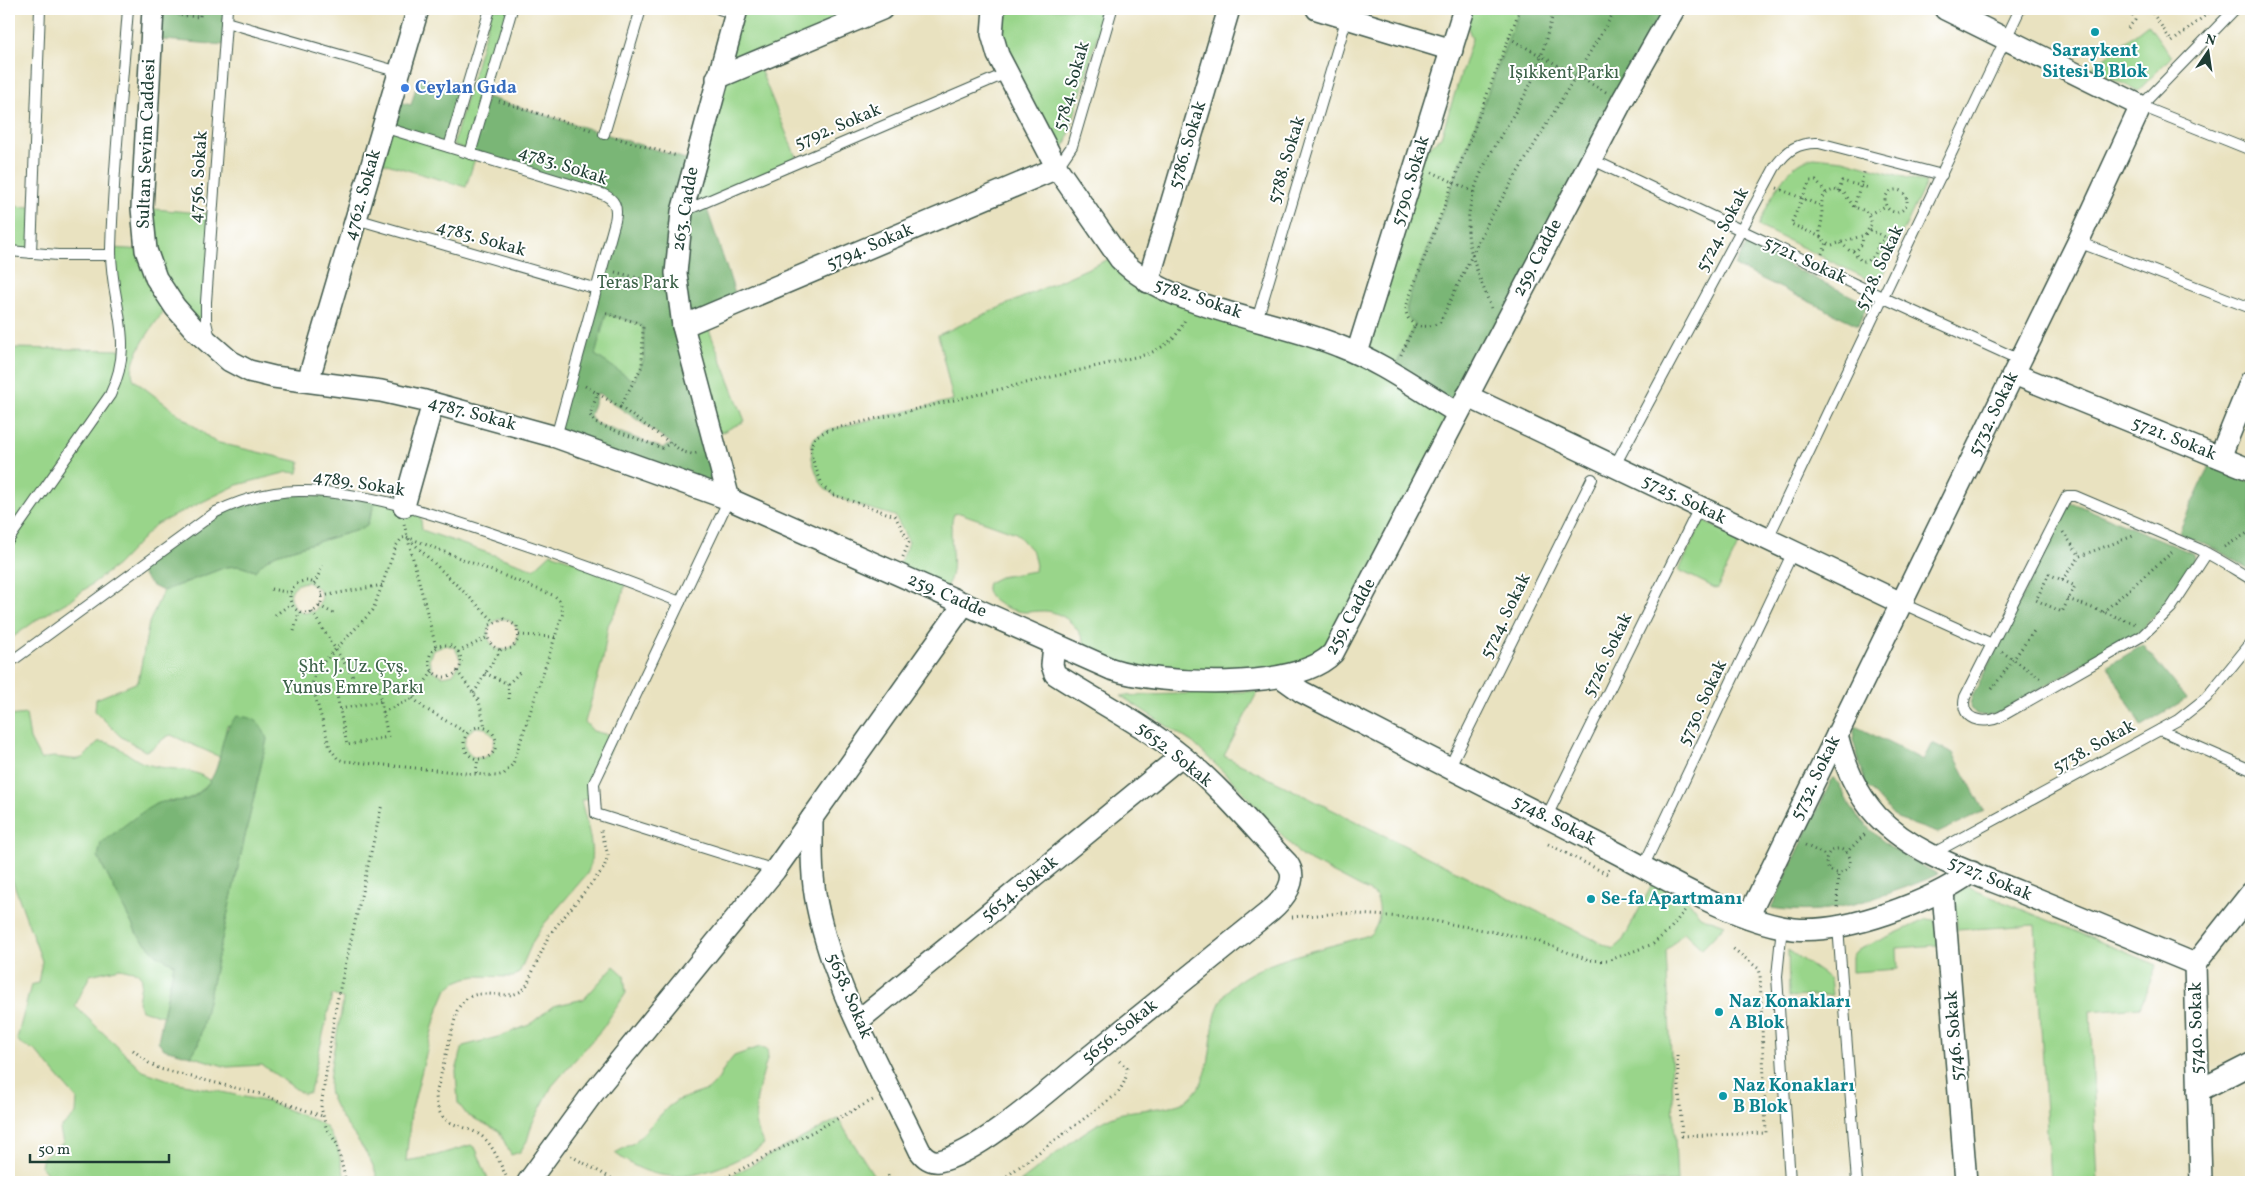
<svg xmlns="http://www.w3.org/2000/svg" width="2260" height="1191" viewBox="0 0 2260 1191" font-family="Vollkorn,serif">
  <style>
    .green { fill: #99d58a; stroke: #5c895f; fill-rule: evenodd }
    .forest { fill: #7ab676; stroke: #4c7a55; fill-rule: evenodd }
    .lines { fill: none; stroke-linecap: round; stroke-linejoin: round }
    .lane-casing { stroke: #3d5649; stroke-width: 12 }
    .street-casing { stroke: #3d5649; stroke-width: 24 }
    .path { stroke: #3d5649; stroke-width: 3; stroke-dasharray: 1 4; stroke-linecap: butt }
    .lane { stroke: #fff; stroke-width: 10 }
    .street { stroke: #fff; stroke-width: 21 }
    .culture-dot { fill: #0f9aa8; stroke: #fff; stroke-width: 2 }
    .shop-dot { fill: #3f7fe0; stroke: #fff; stroke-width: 2 }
    .labels { text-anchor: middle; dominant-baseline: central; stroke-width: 4; stroke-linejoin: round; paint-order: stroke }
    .culture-label { font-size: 18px; font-weight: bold; fill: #0d838f; stroke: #fff; text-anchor: start }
    .park-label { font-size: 18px; fill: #3e634a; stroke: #fff }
    .street-label { font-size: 18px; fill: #1f3d34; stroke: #fff }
    .shop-label { font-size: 18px; font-weight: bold; fill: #366cbe; stroke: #fff; text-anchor: start }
  </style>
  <rect width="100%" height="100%" fill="#fff"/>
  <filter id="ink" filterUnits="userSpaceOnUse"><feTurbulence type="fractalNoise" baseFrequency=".02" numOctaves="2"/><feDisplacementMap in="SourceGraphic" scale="10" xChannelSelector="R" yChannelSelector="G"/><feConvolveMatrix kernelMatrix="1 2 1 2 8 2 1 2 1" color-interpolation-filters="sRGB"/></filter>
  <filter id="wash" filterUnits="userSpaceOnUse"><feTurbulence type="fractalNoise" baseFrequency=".0096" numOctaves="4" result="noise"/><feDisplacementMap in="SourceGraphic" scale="20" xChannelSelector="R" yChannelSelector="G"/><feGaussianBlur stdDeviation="1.12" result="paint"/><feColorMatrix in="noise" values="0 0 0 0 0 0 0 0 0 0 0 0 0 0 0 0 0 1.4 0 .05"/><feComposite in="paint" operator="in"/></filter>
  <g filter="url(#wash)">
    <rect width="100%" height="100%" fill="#e9e2c0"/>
    <g class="green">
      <path d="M178,9H201L200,17L177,15Z"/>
      <path d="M492,9H509L469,150L453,145Z"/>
      <path d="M737,9H882L757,62L798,162L682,212Z"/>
      <path d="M1002,9H1105L1067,141L1058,155L1001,38Z"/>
      <path d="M1464,9H1520L1410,295L1406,310L1415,324L1392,374L1458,413L1316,667L1157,680L1086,649C1083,634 1071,618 1055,613C1045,609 1034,612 1024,612C1010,611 981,600 988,583L1000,577L1034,571L1036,566L1033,552L1016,533L960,513L954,514C945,536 961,569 945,588L896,573L909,542L895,516C876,510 838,502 824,487C818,480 816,471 813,463C811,454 810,444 815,437L828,430L953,400L938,335L1109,259L1130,270L1357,353L1419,156L1441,137L1472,39L1463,14Z"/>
      <path d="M2148,24L2171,57L2138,91L2091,68Z"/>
      <path d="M383,127L476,155L466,187L373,160Z"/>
      <path d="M1814,157L1843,160L1926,183L1878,284L1758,226C1771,200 1783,164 1814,157Z"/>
      <path d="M9,206L33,207L31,253L9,251Z"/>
      <path d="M142,208L212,214L207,331L171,301C159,319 124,360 134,380L215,442L300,462L298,473L288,472L237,485L155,525L117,565L72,599L38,619L9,640V348L123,350L111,248L145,250Z"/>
      <path d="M606,314L635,322L643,327L644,359L634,382L595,355Z"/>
      <path d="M704,317L745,421L712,437L683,326Z"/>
      <path d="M376,500L420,511L422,530L534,569L551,553L626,580L621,601L608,625L603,659L585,722L593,731L616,737L594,783L595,799L581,800C586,823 598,852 587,874L544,924L533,941L519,973L513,977L477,976L466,978L456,982L447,989L436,1015L411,1113L406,1161L434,1156L471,1145L476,1149L489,1182H378C372,1148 341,1127 330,1094C325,1079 342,1018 343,998L332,995L310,1092L303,1094L262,1065L227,1067L191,1056L198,1045L267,739L227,725L220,757L171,735C160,738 157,749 145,751L120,736L95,711L96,699L138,682L149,623L163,591L226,567L239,566L255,571L265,561L276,554L358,530L370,518ZM307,582L319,589L322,598L315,611L304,613L294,608L290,598C291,588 296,583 307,582ZM499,619H509L519,630L516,644L507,650L496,649C485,639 485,626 499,619ZM446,645L455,648L461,661L453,674L443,676L433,671L429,661L432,651ZM476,727L485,728L495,738L492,753L483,758L473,757C461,748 462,734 476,727Z"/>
      <path d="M1703,521L1741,539L1717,589L1679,570Z"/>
      <path d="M1258,691L1224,756L1613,949L1623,940L1653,883L1690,902L1700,916L1725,925L1702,949L1684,932L1666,951L1677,1182H1020C1049,1161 1083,1128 1116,1115C1133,1108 1175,1110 1187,1100C1223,1073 1200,1017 1231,987C1261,959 1329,948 1369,935C1380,927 1383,905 1374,894L1301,856L1233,781L1193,743L1121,696Z"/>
      <path d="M26,714L30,739L41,760C56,752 74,764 84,757C89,753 93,746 98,742C117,740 131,761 150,765C172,771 191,766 210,781C199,794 187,804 169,800L102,843L98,857L137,934L157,955L174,964L163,1016L141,1010L138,1002L142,978L137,972L120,968L90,975L75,1006L143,1071L175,1082L268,1102L316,1121L326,1127L337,1145L346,1182H58L52,1180L41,1166L43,1157L63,1143L60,1129L76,1114L77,1099L36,1051L21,1044L17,1039L31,985L38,983L42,961L9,871V716Z"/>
      <path d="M1967,887L2157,965L2140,1007L2090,1011L2098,1182H2050L2035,925L1957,930L1955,898L1956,894Z"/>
      <path d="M1927,919L1935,920L1938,945L1897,948L1898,969L1852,972V956L1856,951Z"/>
      <path d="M1788,950L1830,979L1832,995L1789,997Z"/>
      <path d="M614,966L624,975L626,993L602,1029L552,1086L532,1124L527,1141L520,1152L511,1155L499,1131L467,1115L458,1103L456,1071L463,1046L498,1037L529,1025L553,1006L584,999Z"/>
      <path d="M760,1047L767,1050L768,1056C760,1085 747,1117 764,1144L758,1149C706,1177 663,1191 615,1153L635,1142L668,1107L678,1100L708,1090L718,1080L725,1067L734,1056Z"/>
      <path d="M838,1119L878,1182H717L727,1178Z"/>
    </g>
    <g class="forest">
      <path d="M153,9H178V15L200,17L201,9H227L225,45L152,39Z"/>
      <path d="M1520,9H1674L1458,413L1392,374L1415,324C1403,316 1407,306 1410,295Z"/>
      <path d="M419,77L466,91L449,147L383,127L391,100L411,105Z"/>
      <path d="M487,97L695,162L683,211L705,203L738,302L683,326L729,499L556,437L615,221L614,201L470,154ZM606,314L634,322L643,327L644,359L634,381L595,355ZM598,393L671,443V444L662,448L595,423L590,415Z"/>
      <path d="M1746,245L1868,304L1858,325L1735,266Z"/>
      <path d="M2209,466L2251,483V570L2219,551L2179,532Z"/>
      <path d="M281,493L376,500L367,525L358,530L276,554L265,561L255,571L239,566L226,567L163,591L151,585L137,568L216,512Z"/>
      <path d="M2073,503L2194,554L2195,559L2172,597L2138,633L2001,711L1986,716L1976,714L1970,707L1971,699L2069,504Z"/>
      <path d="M2143,645L2186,699L2141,726L2108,666Z"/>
      <path d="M237,716C257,718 260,721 267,739L198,1045L191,1056L164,1049L158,1041L174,964L157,955L137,934L98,857L101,843C118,831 136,815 154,805C169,797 185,806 200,792C228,768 214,737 237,716Z"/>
      <path d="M1855,726L1923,760L1932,743L1953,753L1984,811L1938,833L1897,819L1866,785L1853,740Z"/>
      <path d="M1833,777C1842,785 1845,800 1853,810C1875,840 1905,858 1938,874C1924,881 1910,886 1895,891C1850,907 1818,915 1771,908Z"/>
    </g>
  </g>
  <g filter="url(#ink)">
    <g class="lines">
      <defs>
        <g id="lane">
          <path d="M719,9L735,14"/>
          <path d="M2235,9L2141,106L2251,150"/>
          <path d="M226,22L399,72"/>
          <path d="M383,127L602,194C615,199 618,207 615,221L556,437"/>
          <path d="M604,134L641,9"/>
          <path d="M449,147L490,9"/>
          <path d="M470,154L512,9"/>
          <path d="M1591,159L1884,298L2020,360"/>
          <path d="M1057,168L1072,146L1112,9"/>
          <path d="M682,212L1007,73"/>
          <path d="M356,219L597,289"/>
          <path d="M2078,242L2251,308"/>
          <path d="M9,251L58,255H111"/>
          <path d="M31,253L40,9"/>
          <path d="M1257,320L1347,17"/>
          <path d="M210,339L206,322V302L227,9"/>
          <path d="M1614,467L1775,167C1787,150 1798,142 1819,143L1942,175"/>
          <path d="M729,499L594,783L596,814L775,870"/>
          <path d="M9,539L110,395C137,340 110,304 111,249C113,169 122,89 128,9"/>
          <path d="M1767,540L2020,9"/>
          <path d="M2207,553L2171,608L2142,636L2000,717C1983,725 1959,720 1965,697L2067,496H2075L2199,549C2217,558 2234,569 2251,579"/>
          <path d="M1901,603L1992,644"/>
          <path d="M9,663L216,512C243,499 274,490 304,491C371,492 436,515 499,536C560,556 620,578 680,602"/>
          <path d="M2160,730L2251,770"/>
          <path d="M1449,768L1592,479"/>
          <path d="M1546,818L1699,508"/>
          <path d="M1932,854L2178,720L2206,698L2251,643"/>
          <path d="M1643,867L1793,552"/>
          <path d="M1838,926L1857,1182"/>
          <path d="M1782,927L1777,976L1790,1182"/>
        </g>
        <g id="street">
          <path d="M153,9L142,208L146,250L156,278L175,307L197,332L230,361L249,371L274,377L381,391L425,401L556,437L729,499L1111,669C1159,685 1296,692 1333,653L1622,101L1674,9"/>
          <path d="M994,9L992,34L998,55L1057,168L1120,259C1168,309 1274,319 1339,346C1381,362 1419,390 1458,413"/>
          <path d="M1317,9L1452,50"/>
          <path d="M717,78L882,9"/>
          <path d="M1148,282L1229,9"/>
          <path d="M683,326L1057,168"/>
          <path d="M1357,353L1464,9"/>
          <path d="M2014,374L2251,470"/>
          <path d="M308,381L418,9"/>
          <path d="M1467,396L1901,603"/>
          <path d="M2220,457L2251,381"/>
          <path d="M729,499L683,326L676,273L682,212L737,9"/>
          <path d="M404,506L433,403"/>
          <path d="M1281,677L1302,692C1406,746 1510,799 1615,852C1665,878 1739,923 1794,929C1846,934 1930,902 1972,872"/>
          <path d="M1837,735C1845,765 1855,792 1877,816C1914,855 1971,872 2020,892C2078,916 2137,940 2195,964"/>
          <path d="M812,818C812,847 811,877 817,905C834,990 883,1074 920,1151C925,1158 931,1162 939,1161C978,1154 1051,1088 1083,1062C1145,1012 1208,961 1270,911C1283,900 1300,880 1287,863C1253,827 1221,788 1183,757C1143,724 1098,702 1055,674L1052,665L1054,645"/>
          <path d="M1943,891L1966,1182"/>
          <path d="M1748,917L2078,242L2141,106L1945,9"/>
          <path d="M858,1021L1181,756"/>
          <path d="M2198,1091L2251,1064"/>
          <path d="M528,1182L590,1097L775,870L964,604"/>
          <path d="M2201,1182L2195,964L2251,893"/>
        </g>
      </defs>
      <use href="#lane" class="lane-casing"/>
      <use href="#street" class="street-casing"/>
      <g class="path">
        <path d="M178,9L177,15L200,17L201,9"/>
        <path d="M1520,9L1410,295C1409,299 1406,306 1406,310C1407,329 1429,329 1440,322L1489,220L1616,9"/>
        <path d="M2150,9L2172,42L2213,9"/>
        <path d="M2128,28L2135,20L2128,9"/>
        <path d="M1509,38L1606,92"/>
        <path d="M499,101L591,130"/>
        <path d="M616,138L677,156"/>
        <path d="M1432,172L1474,192"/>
        <path d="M1777,188L1821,206"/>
        <circle cx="1896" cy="201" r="11"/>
        <path d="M1835,190L1844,193L1854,207L1866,211L1872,223L1865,235L1832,245C1812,237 1823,228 1822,215C1822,203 1819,193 1835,190Z"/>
        <path d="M1839,191L1842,181L1869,188"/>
        <path d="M1854,207L1865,169"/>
        <path d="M1869,214L1886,206"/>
        <path d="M1870,230L1894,241"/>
        <path d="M1821,237L1791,224L1810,181H1816L1826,193"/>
        <path d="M1841,243L1850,251L1857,250L1862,244L1863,236"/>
        <path d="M1853,251L1861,261C1875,262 1875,253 1879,243L1888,238"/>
        <path d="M1822,254L1827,243"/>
        <path d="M615,272L658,283"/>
        <path d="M1491,308C1484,287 1468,254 1468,231C1467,175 1507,132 1530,85C1542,62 1546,34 1555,9"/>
        <path d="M1401,355L1415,324"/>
        <path d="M585,386L620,407L642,366L643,327L635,322L604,313"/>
        <path d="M598,392L590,415L595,423L662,448L671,443"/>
        <path d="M620,407L683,452L692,454L697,453"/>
        <path d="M404,524L436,647"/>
        <path d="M2063,532L2080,556"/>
        <path d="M407,537L555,596L560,601L563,613L513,764L504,774L496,776L344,761L338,759L330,748L312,685L316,670L373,610L396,546L402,538Z"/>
        <path d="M409,539L494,621"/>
        <path d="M2224,547L2251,531"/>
        <path d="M903,557L909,542L895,516L834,495L823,487L812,458L811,446L815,437L828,430L1148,354C1165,347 1179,336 1185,319"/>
        <path d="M2049,574L2075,586L2062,612L2036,600Z"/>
        <path d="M2062,580L2080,556L2133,536"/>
        <circle cx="306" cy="597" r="16"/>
        <path d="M314,584L323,566"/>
        <path d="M271,589L291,593"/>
        <path d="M322,596L383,585"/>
        <path d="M2068,599L2136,624"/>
        <path d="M319,606L335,614"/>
        <path d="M312,612L359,686"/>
        <path d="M2103,612L2172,552"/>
        <path d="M275,615L291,604"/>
        <path d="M294,631L299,612"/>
        <path d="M519,635L555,637"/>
        <circle cx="445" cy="661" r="16"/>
        <path d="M458,652L488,637"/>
        <path d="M2002,652L2041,678"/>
        <path d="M457,671L479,701L485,727"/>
        <path d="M485,673L508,684"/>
        <path d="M377,682L388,737L347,745L336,690Z"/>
        <path d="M1992,689L2034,631"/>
        <path d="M474,693L488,669L501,650L512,648L518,640L517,626L504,619L490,625C485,636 489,647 501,650"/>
        <path d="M413,698L424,708L467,733"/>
        <path d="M509,699L508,684L521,671"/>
        <path d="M340,709L381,701"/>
        <path d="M383,712L413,698L433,671"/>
        <circle cx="480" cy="743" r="16"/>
        <path d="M476,773L478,758"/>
        <path d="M1548,844L1607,874L1609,869"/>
        <path d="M1805,845L1827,856"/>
        <circle cx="1838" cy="861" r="12"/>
        <path d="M1846,853L1867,832"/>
        <path d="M1837,907L1838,873"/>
        <path d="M1292,917L1342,913L1418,918L1532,939L1589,960L1607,961L1653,944L1670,929L1686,909"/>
        <path d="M133,1050L149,1063L160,1069L260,1094L322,1116"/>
        <path d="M1677,1056L1682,1136L1766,1133L1760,973L1759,969L1731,947"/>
        <path d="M571,1156L618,1182"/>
        <path d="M888,1175L893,1182"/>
        <path d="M508,1180C501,1167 495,1148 484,1138C463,1120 437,1132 436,1094L457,1011C473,977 506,1008 526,987L549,935L604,868L608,855L601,830"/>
        <path d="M346,1182L337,1144L326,1127L321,1107L336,1006L382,804"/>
        <path d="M717,1182L873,1100"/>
        <path d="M999,1182L1117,1094C1123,1085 1127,1079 1127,1068L1117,1059"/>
      </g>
      <use href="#lane" class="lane"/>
      <use href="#street" class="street"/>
    </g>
  </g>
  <g class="culture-dot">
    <circle cx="2095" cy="32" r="5"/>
    <circle cx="1591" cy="899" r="5"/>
    <circle cx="1719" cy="1012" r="5"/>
    <circle cx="1723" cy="1096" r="5"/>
  </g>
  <circle class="shop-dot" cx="405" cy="88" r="5"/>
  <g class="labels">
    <g class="culture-label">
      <text x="2095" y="51" text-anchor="middle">Saraykent<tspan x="2095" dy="21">Sitesi B Blok</tspan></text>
      <text x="1601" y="899">Se-fa Apartmanı</text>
      <text x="1729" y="1002">Naz Konakları<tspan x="1729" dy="21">A Blok</tspan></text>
      <text x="1733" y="1086">Naz Konakları<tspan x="1733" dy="21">B Blok</tspan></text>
    </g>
    <g class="park-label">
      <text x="1564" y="73">Işıkkent Parkı</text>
      <text x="638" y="283">Teras Park</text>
      <text x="353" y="667">Şht. J. Uz. Çvş.<tspan x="353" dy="21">Yunus Emre Parkı</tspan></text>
    </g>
    <g class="street-label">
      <text transform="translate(1072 86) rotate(-74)">5784. Sokak</text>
      <text transform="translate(838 127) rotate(-23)">5792. Sokak</text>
      <text transform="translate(147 144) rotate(-88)">Sultan Sevim Caddesi</text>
      <text transform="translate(1188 145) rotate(-73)">5786. Sokak</text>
      <text transform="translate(1287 160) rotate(-73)">5788. Sokak</text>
      <text transform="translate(563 166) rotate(18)">4783. Sokak</text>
      <text transform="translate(199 177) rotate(-86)">4756. Sokak</text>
      <text transform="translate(1411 181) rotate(-73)">5790. Sokak</text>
      <text transform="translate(363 195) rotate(-74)">4762. Sokak</text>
      <text transform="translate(686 209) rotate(-80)">263. Cadde</text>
      <text transform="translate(1723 230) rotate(-62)">5724. Sokak</text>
      <text transform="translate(481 239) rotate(16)">4785. Sokak</text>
      <text transform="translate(870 247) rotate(-23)">5794. Sokak</text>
      <text transform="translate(1538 258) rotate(-62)">259. Cadde</text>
      <text transform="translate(1805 261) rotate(25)">5721. Sokak</text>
      <text transform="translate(1880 268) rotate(-65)">5728. Sokak</text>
      <text transform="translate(1198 299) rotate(19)">5782. Sokak</text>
      <text transform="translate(472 414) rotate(15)">4787. Sokak</text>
      <text transform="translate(1994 414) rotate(-64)">5732. Sokak</text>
      <text transform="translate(2174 439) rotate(22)">5721. Sokak</text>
      <text transform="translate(359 484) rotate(9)">4789. Sokak</text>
      <text transform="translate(1684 500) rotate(26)">5725. Sokak</text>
      <text transform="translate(947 596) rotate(24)">259. Cadde</text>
      <text transform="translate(1506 616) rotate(-64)">5724. Sokak</text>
      <text transform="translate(1351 617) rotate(-61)">259. Cadde</text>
      <text transform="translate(1608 655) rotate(-64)">5726. Sokak</text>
      <text transform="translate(1703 703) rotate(-65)">5730. Sokak</text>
      <text transform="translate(2094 747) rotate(-29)">5738. Sokak</text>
      <text transform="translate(1174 755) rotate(39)">5652. Sokak</text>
      <text transform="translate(1816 778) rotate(-64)">5732. Sokak</text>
      <text transform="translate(1554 821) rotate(27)">5748. Sokak</text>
      <text transform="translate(1990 879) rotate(23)">5727. Sokak</text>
      <text transform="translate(1020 889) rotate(-39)">5654. Sokak</text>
      <text transform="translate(849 996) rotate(67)">5658. Sokak</text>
      <text transform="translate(2197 1028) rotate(-91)">5740. Sokak</text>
      <text transform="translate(1120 1032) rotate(-39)">5656. Sokak</text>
      <text transform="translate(1955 1036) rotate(-94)">5746. Sokak</text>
    </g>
    <g class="shop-label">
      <text x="415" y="88">Ceylan Gıda</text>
    </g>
  </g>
  <rect width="2260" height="1191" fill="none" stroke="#fff" stroke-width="30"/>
  <g transform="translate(2208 52) rotate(13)" stroke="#ffffff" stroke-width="4" paint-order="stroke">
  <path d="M0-4L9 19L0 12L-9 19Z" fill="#1f3d34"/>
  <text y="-8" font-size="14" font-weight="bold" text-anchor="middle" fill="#1f3d34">N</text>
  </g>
  <path d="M30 1154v8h139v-8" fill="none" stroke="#1f3d34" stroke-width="2.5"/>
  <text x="38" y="1154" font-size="15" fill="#1f3d34" stroke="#ffffff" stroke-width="4" paint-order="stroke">50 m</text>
</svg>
